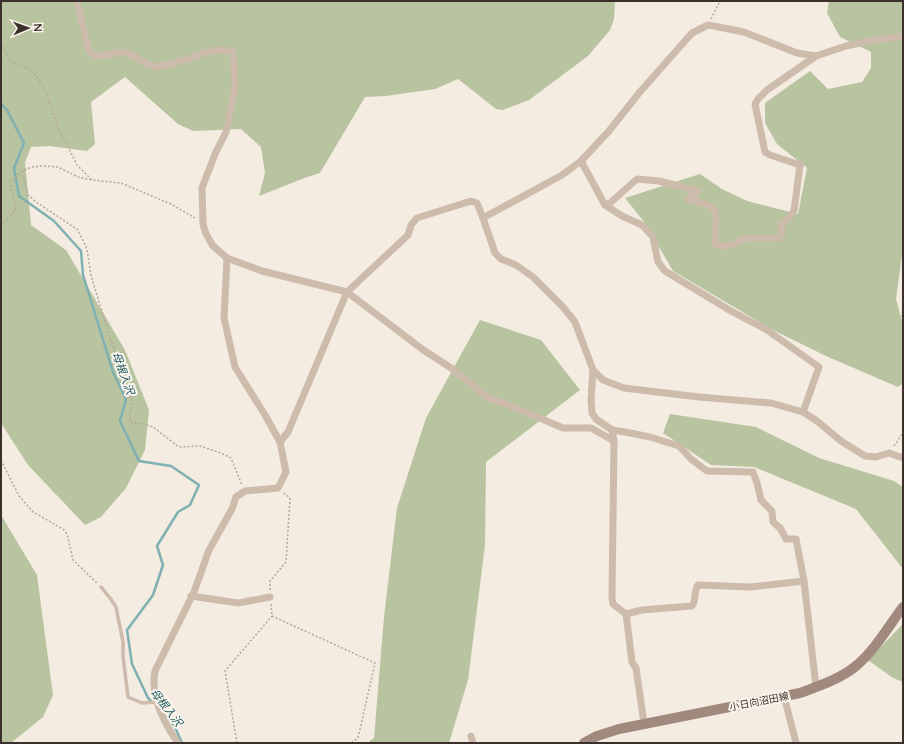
<svg xmlns="http://www.w3.org/2000/svg" width="904" height="744" viewBox="0 0 904 744" font-family="Lato,'Noto Sans JP',sans-serif">
  <style>
    .green { fill: #b8c4a0 }
    .lines { fill: none; stroke-linecap: round; stroke-linejoin: round }
    .stream { stroke: #7fb0b2; stroke-width: 2.5 }
    .path { stroke: #b9a596; stroke-width: 1.5; stroke-dasharray: 2 2; stroke-linecap: butt }
    .lane { stroke: #cdbbac; stroke-width: 3.5 }
    .street { stroke: #cdbbac; stroke-width: 7 }
    .secondary { stroke: #a18a7d; stroke-width: 10 }
    .labels { text-anchor: middle; dominant-baseline: central; stroke-width: 4; stroke-linejoin: round; paint-order: stroke }
    .street-label { font-size: 10px; fill: #3b302b; stroke: #fbf5ee }
    .water-label { font-size: 11px; font-style: italic; fill: #1f5a5e; stroke: #fbf5ee }
  </style>
  <rect width="100%" height="100%" fill="#f4ebe1"/>
  <g class="green">
    <path d="M1,1H615L614,19L610,30L588,56L529,100L503,110L496,109L458,79L435,89L386,96L365,97L320,173L307,177L259,196L265,173L261,147L241,129L193,131L178,124L125,77L91,102L95,144L87,151L49,146L31,147L25,162L31,225L66,250L125,350L149,410L145,450L126,488L101,517L85,525L28,465L1,423Z"/>
    <path d="M829,1H903V248L896,299L903,325V383L898,387L826,356L773,330L673,271L645,223L625,198L700,174L722,189L747,201L798,214L807,168L777,144L765,123V103L810,71L828,89L862,82L871,68V52L840,37L827,13Z"/>
    <path d="M480,320L541,340L580,390L486,462L485,545L468,680L449,743H367L374,738L384,617L397,508L426,418Z"/>
    <path d="M670,414L756,427L819,458L894,481L903,487V569L856,509L754,467L711,465L663,433Z"/>
    <path d="M1,515L37,575L53,695L43,717L11,743H1Z"/>
    <path d="M903,624V682L893,678L868,660Z"/>
  </g>
  <g class="lines">
    <g class="stream">
      <path d="M1,104L7,110L24,143L14,168L19,196L54,221L81,251L83,275L113,372L126,399L120,421L139,461L171,466L199,485L190,505L178,512L157,546L163,565L153,595L136,618L127,630L132,664L148,698L152,702"/>
      <path d="M166,717L174,725L182,743"/>
    </g>
    <g class="path">
      <path d="M711,19L720,1"/>
      <path d="M1,43L9,60L31,70L43,85L59,129L77,165L92,180L121,183L171,204L195,218"/>
      <path d="M22,171L28,195L36,202L78,230L87,249L91,276L111,340L133,402L129,417L132,423L144,424L153,427L179,447L200,446L221,453L231,458L242,485"/>
      <path d="M1,224L13,214L16,208L10,182L22,171L32,167L44,166L58,167L78,177L92,180"/>
      <path d="M903,307L902,316L903,323"/>
      <path d="M894,446L903,433"/>
      <path d="M1,460L19,496L33,512L63,529L67,534L73,560L97,583"/>
      <path d="M270,590V581L286,562L290,498L283,492"/>
      <path d="M271,604L272,616L375,663L358,738L351,743"/>
      <path d="M237,743L225,671L272,616"/>
    </g>
    <path class="lane" d="M101,587L110,598L116,607L123,642V656L128,697L142,703L157,702"/>
    <g class="street">
      <path d="M77,1L89,51L95,56L104,55L116,53L128,52L147,64L156,67L172,64L214,50L232,51L234,59L235,88L226,132L215,154L202,188L203,224L206,234L213,246L227,258L262,271L347,292L422,349L454,370L487,397L528,413L563,428H591L614,441"/>
      <path d="M581,161L605,205L622,216L642,225L653,237L658,262L665,271L731,311L767,330L819,367L803,412"/>
      <path d="M605,205L610,203L637,179L659,181L698,191L688,199C695,201 709,204 714,210C716,213 716,219 716,223C715,232 714,235 716,245L723,246L733,245L746,238H780L782,233L781,224L789,218L794,211L800,165L770,155L765,152L755,104L758,99L767,90L816,56"/>
      <path d="M483,218L562,175L581,161L609,131L639,93L692,33L708,25L744,32L797,53L816,56L846,46L869,41L903,36"/>
      <path d="M593,370L603,380L624,388L699,397L771,403L803,412L817,421L841,441L865,456L876,457L889,453L903,458"/>
      <path d="M612,430L625,432L650,437L679,446L691,459L707,471L753,472L757,483L761,500L772,511L773,522L780,528L786,539H796L804,581L816,687"/>
      <path d="M280,442L288,432L347,292L408,235L411,225L417,218L471,201L477,203L483,218L495,253L501,259L516,265L533,277L563,307L575,322L593,370L591,400L592,413L596,419L612,430L614,441L612,598L613,604L626,614L632,662L636,668L644,723"/>
      <path d="M191,596L238,603L270,597"/>
      <path d="M626,614L642,610L692,606C697,600 693,592 698,585L751,587L804,581"/>
      <path d="M784,696L796,743"/>
      <path d="M471,736L473,743"/>
      <path d="M178,743C164,723 150,696 155,671L194,592L209,550L232,509L236,497L245,491L278,488L286,472L280,442L265,415L235,367L224,318L227,258"/>
    </g>
    <path class="secondary" d="M584,743L597,736L619,729L800,693C819,686 840,679 856,666C875,650 888,627 903,607"/>
  </g>
  <g class="labels">
    <g class="street-label">
      <text transform="translate(759 701) rotate(-11)">小日向沼田線</text>
    </g>
    <g class="water-label">
      <text transform="translate(124 373) rotate(70)">母根入沢</text>
      <text transform="translate(167 707) rotate(52)">母根入沢</text>
    </g>
  </g>
  <rect width="904" height="744" fill="none" stroke="#3b302b" stroke-width="4"/>
  <g transform="translate(28 28) rotate(88)" stroke="#fbf5ee" stroke-width="3" paint-order="stroke">
  <path d="M0-3L7 15L0 10L-7 15Z" fill="#3b302b"/>
  <text y="-6" font-size="11" font-weight="bold" text-anchor="middle" fill="#3b302b">N</text>
  </g>
</svg>
